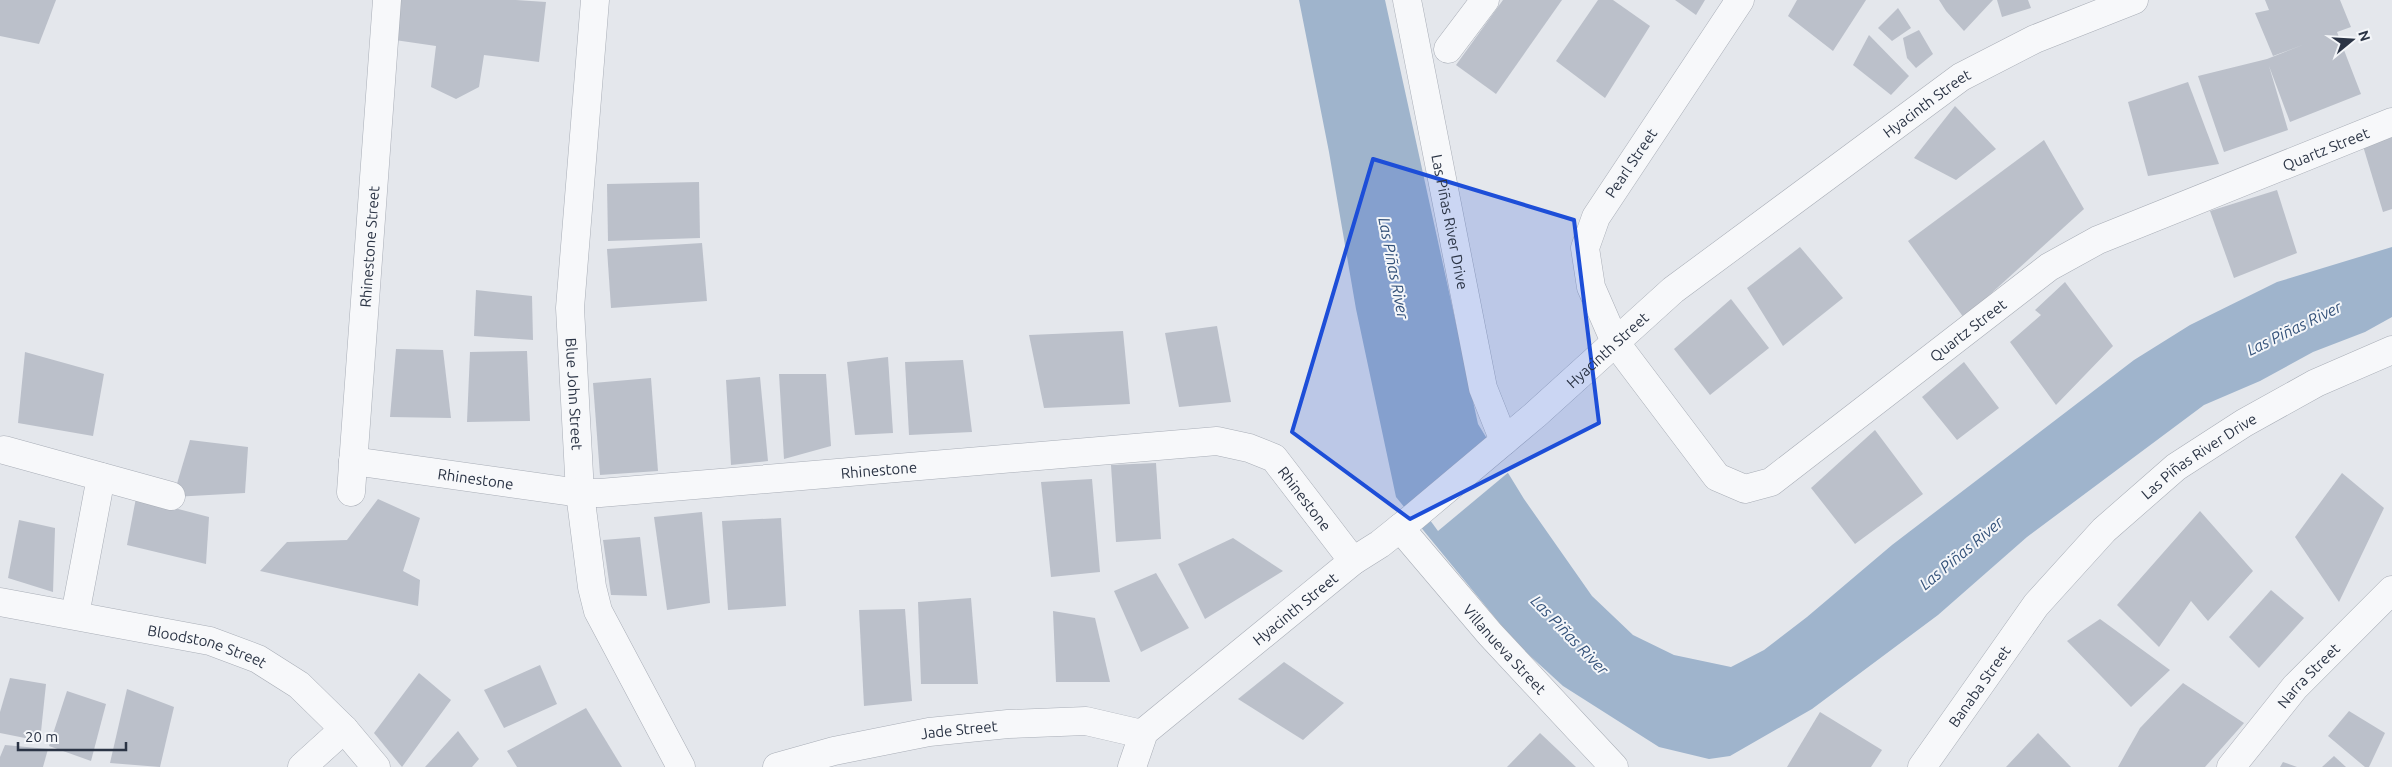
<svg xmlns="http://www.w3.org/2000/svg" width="2392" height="767" viewBox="0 0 2392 767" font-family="Ubuntu,sans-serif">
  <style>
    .water { fill: #9fb4cc }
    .pier { fill: #e4e7ec }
    .building { fill: #bbc0ca }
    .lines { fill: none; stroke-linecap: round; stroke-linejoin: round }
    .minor-casing { stroke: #a9aeb7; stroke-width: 29 }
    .minor { stroke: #f7f8fa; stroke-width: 28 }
    .marked { fill: #1d4ed8; fill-opacity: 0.2; stroke: #1d4ed8; stroke-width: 4; stroke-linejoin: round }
    .labels { text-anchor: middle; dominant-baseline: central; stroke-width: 4; stroke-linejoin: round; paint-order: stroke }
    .street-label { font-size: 15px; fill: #2b3445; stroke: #f4f6f9 }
    .water-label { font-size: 16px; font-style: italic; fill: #34527a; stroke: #f4f6f9 }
  </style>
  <rect width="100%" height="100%" fill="#e4e7ec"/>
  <path class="water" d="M1299,0H1385L1478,424L1524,499L1592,596L1633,635L1674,655L1731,667L1764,650L1807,617L1892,545L2134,360L2190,325L2277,282L2392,247V317L2365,332L2313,352L2260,381L2204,405L2027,537L1938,615L1812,709L1730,756L1709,759L1659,747L1563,686L1515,642L1396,497L1356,309L1329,152Z"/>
  <path class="pier" d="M1488,436L1510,471L1438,531L1416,501Z"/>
  <g class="building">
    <path d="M0,0H56L39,44L0,36Z"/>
    <path d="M398,0H516L546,2L539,62L484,55L479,87L456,99L431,87L436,46L388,39Z"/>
    <path d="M1503,0H1562L1496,94L1456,65Z"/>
    <path d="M1598,0H1613L1650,26L1605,98L1556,61Z"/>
    <path d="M1675,0H1705L1696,15Z"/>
    <path d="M1797,0H1866L1833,51L1788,16Z"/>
    <path d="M1939,0H1993L1964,31L1946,11Z"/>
    <path d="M1997,0H2028L2031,8L2002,17Z"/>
    <path d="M2265,0H2340L2351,27L2337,32L2361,94L2290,122L2269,66L2288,130L2224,152L2198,76L2267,59L2305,44L2273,56L2255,13L2269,10Z"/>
    <path d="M1898,8L1911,28L1892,41L1878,28Z"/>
    <path d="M1919,30L1933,54L1916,68L1907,58L1903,38Z"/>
    <path d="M1869,35L1909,76L1891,95L1853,65Z"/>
    <path d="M2188,82L2219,164L2148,176L2128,102Z"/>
    <path d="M1955,106L1996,149L1956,180L1914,158Z"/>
    <path d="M2392,137V209L2383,212L2363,146Z"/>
    <path d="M2044,140L2084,209L1964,318L1908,241Z"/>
    <path d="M699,182L700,238L608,241L607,184Z"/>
    <path d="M2277,190L2297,253L2234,278L2210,211Z"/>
    <path d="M702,243L707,301L611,308L607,249Z"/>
    <path d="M1800,247L1843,298L1783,346L1747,288Z"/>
    <path d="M2065,282L2113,346L2056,405L2010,342L2041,315L2035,310Z"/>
    <path d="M476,290L532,296L533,340L474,336Z"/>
    <path d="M1731,299L1769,348L1710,395L1674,349Z"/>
    <path d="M1217,326L1231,402L1179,407L1165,333Z"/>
    <path d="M1123,331L1130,404L1044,408L1029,335Z"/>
    <path d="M396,349L443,350L451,418L390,417Z"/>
    <path d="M527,351L530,421L467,422L470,352Z"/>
    <path d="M25,352L104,374L93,436L18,423Z"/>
    <path d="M888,357L893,433L855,435L847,362Z"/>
    <path d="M963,360L972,432L909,435L905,362Z"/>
    <path d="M1964,362L1999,408L1957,440L1922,397Z"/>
    <path d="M779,374H826L831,446L784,459Z"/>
    <path d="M760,377L768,461L731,465L726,380Z"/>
    <path d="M651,378L658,471L600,475L593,383Z"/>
    <path d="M1875,430L1923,494L1855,544L1811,488Z"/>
    <path d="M190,440L248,447L245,493L173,497Z"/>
    <path d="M1156,463L1161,539L1116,542L1111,465Z"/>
    <path d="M2342,473L2384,508L2339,602L2295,537Z"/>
    <path d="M1092,479L1100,572L1051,577L1041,482Z"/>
    <path d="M136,498L209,517L206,564L127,545Z"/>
    <path d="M378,499L420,518L403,571L420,580L418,606L260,571L287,542L347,540Z"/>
    <path d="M2200,511L2253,571L2208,621L2191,601L2159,647L2117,605Z"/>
    <path d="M702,512L710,603L667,610L654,517Z"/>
    <path d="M781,518L786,606L728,610L722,521Z"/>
    <path d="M19,520L55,528L53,592L8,578Z"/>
    <path d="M640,537L647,596L611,595L603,540Z"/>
    <path d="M1233,538L1283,571L1205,619L1178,564Z"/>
    <path d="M1156,573L1189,628L1141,652L1114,591Z"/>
    <path d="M2271,590L2304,618L2259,668L2229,637Z"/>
    <path d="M971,598L978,684H921L918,602Z"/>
    <path d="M905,609L912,701L864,706L859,610Z"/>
    <path d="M1053,611L1095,618L1110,682H1056Z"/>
    <path d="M2100,619L2170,670L2131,707L2067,641Z"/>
    <path d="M1284,662L1344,703L1303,740L1238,699Z"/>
    <path d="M540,665L557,704L504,728L484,690Z"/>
    <path d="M419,673L451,700L402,767L374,733Z"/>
    <path d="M10,678L46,684L40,741L0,733V712Z"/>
    <path d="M2183,683L2244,723L2205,767H2118L2140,728Z"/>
    <path d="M127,689L174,707L160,767L110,763Z"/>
    <path d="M67,691L106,704L91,761L49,746Z"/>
    <path d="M586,708L622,767H517L507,751Z"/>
    <path d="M2349,711L2385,733L2369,767H2365L2328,736Z"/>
    <path d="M1820,712L1882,750L1871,767H1787Z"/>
    <path d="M458,731L479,759L472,767H425Z"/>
    <path d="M1540,733L1576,767H1507Z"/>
    <path d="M2038,733L2071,767H2006Z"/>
    <path d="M5,745L48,749L43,767H0V757Z"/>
    <path d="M2334,756L2346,767H2322Z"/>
    <path d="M2283,762L2297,767H2280Z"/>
  </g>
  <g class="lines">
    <defs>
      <g id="minor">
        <path id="s1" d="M595,0L570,308L580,493L592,587L598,611L681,767"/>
        <path id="s2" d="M1407,0L1483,388L1504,441"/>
        <path id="s3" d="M1740,0L1596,217L1585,248L1591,287L1615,342L1717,477L1745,489L1771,482L2049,267L2098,240L2392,122"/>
        <path d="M1448,49L1485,0"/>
        <path d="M4,450L171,496"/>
        <path id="s4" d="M353,461L580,493H600L1217,441L1249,448L1274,458L1353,561"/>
        <path id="s5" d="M351,492L387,0"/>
        <path id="s6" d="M1400,528L1490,634L1614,767"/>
        <path id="s7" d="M0,602L210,641L258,659L299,685L344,729L376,767"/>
        <path d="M75,615L101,477"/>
        <path d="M302,767L344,729"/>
        <path id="s8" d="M777,767L834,751L929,732L1008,724L1086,721L1142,734"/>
        <path id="s9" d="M1132,767L1144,732L1353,561L1380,544L1410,520L1535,415L1673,290L1961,77L2035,39L2134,0"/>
        <path id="s10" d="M1922,767L2036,605L2104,530L2176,467L2244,423L2316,383L2392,350"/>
        <path id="s11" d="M2231,767L2295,687L2392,590"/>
      </g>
    </defs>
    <use href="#minor" class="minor-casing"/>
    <use href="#minor" class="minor"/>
  </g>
  <path class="marked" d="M1373,159L1574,220L1599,423L1410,519L1292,432Z"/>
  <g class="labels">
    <g class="street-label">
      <text stroke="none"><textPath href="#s9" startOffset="1042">Hyacinth Street</textPath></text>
      <text stroke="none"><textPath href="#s3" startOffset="1272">Quartz Street</textPath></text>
      <text transform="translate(1631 163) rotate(-56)">Pearl Street</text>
      <text stroke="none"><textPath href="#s2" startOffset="226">Las Piñas River Drive</textPath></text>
      <text stroke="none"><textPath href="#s5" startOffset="246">Rhinestone Street</textPath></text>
      <text stroke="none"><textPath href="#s3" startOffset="868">Quartz Street</textPath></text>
      <text stroke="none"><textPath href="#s9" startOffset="638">Hyacinth Street</textPath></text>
      <text stroke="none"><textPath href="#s1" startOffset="395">Blue John Street</textPath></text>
      <text stroke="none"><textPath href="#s10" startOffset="420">Las Piñas River Drive</textPath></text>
      <text stroke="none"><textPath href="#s4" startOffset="529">Rhinestone</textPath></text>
      <text stroke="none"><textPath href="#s4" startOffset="124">Rhinestone</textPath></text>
      <text stroke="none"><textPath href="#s4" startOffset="979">Rhinestone</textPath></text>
      <text stroke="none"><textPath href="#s9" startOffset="232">Hyacinth Street</textPath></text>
      <text stroke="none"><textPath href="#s7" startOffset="212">Bloodstone Street</textPath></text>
      <text stroke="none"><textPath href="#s6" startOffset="160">Villanueva Street</textPath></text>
      <text stroke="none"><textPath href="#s11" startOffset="120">Narra Street</textPath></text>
      <text stroke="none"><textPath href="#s10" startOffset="99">Banaba Street</textPath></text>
      <text stroke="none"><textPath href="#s8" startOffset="186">Jade Street</textPath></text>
    </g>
    <g class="water-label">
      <text transform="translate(1394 268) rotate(79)">Las Piñas River</text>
      <text transform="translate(2294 328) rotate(-26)">Las Piñas River</text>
      <text transform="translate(1961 553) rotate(-40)">Las Piñas River</text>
      <text transform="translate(1570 635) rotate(46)">Las Piñas River</text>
    </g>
  </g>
  <g transform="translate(2352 40) rotate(72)" stroke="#f4f6f9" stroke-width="4" paint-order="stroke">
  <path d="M0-4L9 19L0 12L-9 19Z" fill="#2b3445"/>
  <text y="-8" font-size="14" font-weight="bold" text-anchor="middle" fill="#2b3445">N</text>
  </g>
  <path d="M18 742v8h108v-8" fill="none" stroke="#2b3445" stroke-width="2.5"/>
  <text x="25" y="742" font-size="15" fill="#2b3445" stroke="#f4f6f9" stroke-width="4" paint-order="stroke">20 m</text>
</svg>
